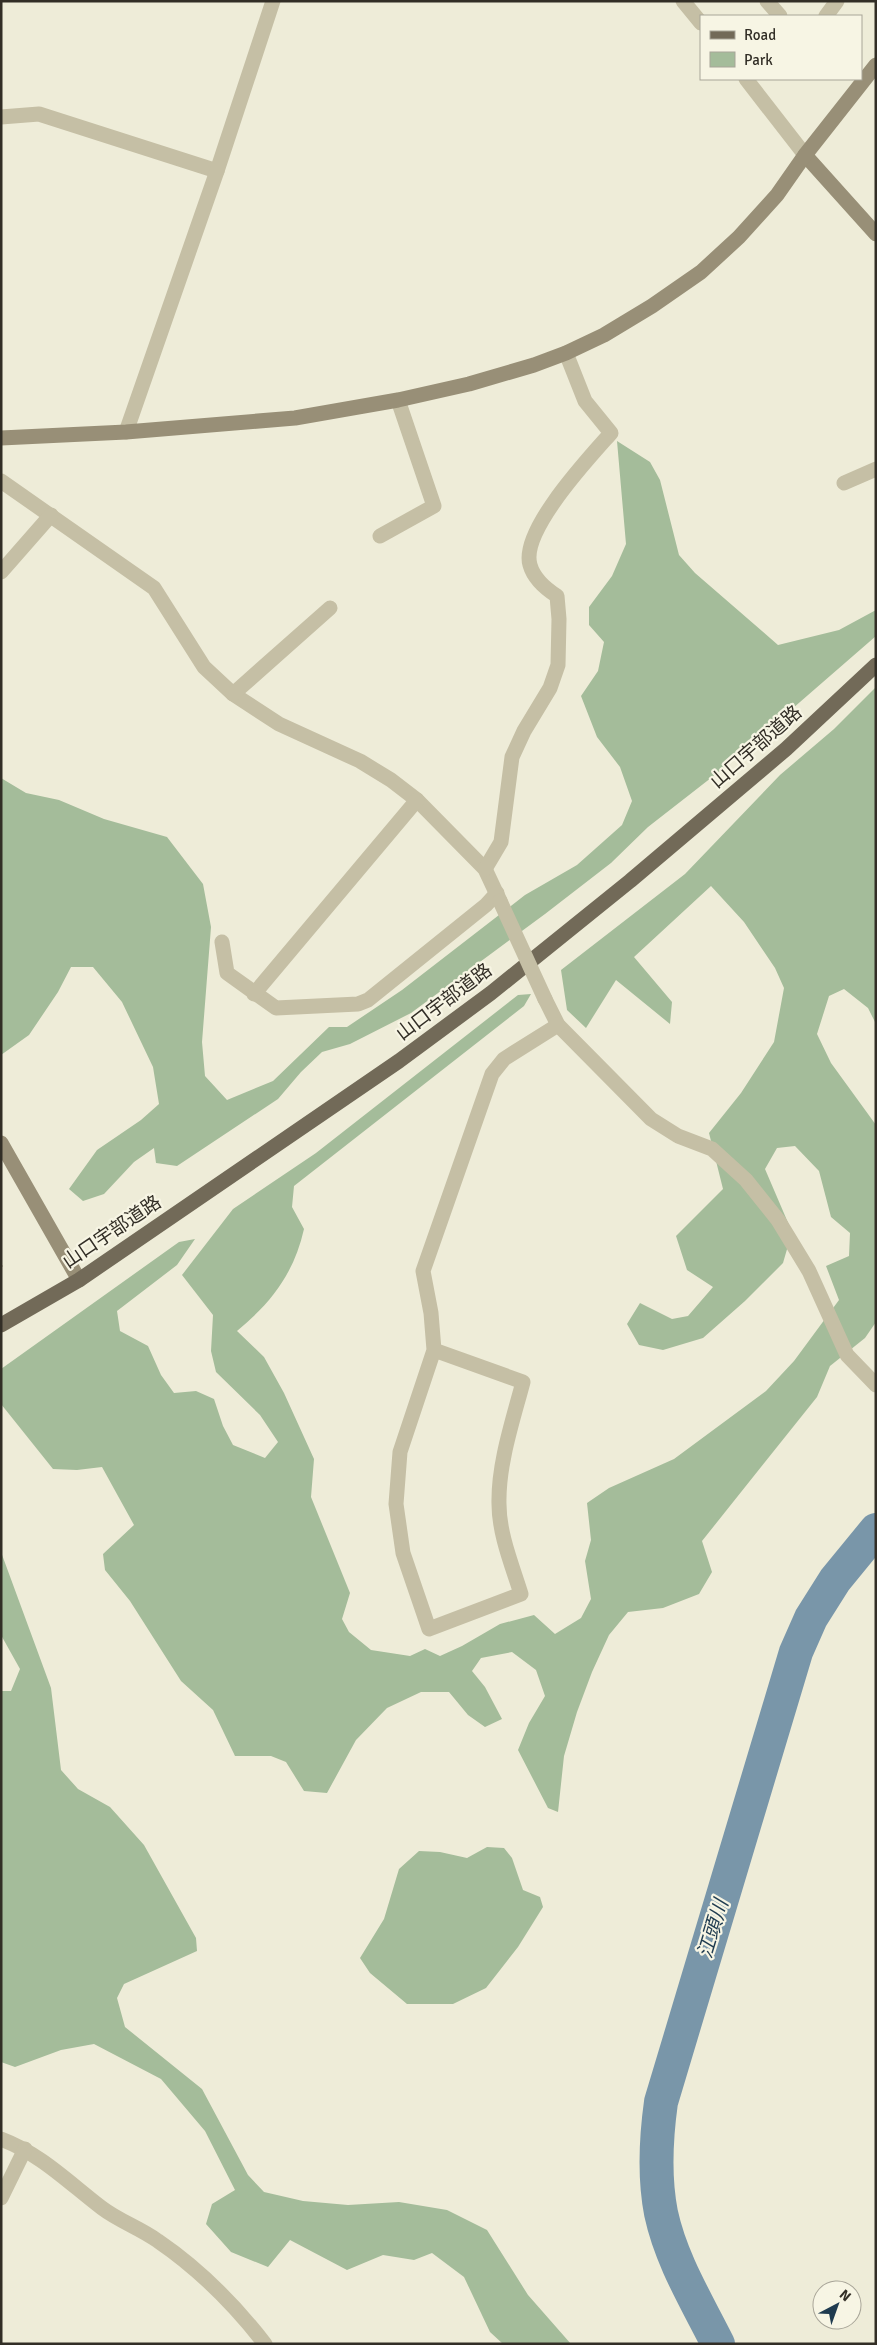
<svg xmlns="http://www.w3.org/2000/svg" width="877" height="2345" viewBox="0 0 877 2345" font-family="Signika,'Noto Sans JP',sans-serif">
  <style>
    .green { fill: #a4bc9a }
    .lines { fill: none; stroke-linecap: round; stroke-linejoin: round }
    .river { stroke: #7996a9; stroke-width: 34 }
    .path { stroke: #b1aa90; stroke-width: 3; stroke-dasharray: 2.5 2.5; stroke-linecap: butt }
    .street { stroke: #c5bfa5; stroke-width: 15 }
    .secondary { stroke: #988f77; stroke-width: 15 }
    .primary { stroke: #726a58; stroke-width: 15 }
    .street-bridge { stroke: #c5bfa5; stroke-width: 15 }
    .labels { text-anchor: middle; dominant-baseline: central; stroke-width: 4.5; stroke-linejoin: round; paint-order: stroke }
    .street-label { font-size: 19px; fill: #322e26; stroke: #f7f5e4 }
    .water-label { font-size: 20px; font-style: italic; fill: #1f3b4f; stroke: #f7f5e4 }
  </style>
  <rect width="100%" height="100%" fill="#eeecd8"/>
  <g class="green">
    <path d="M617,441L650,462L660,480L679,555L695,573L778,645L839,630L876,610V636L725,767L648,827L611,863L545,914L411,1013L350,1044L322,1052L301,1072L278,1099L177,1166L156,1163L154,1148L134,1162L104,1194L83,1201L69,1189L97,1150L141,1120L159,1104L153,1067L122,1002L93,967H71L58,992L29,1035L1,1055V778L26,793L59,800L104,819L167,837L203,884L211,927L202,1042L205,1076L227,1100L273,1081L329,1027H347L402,990L525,895L577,865L622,825L632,801L620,767L597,737L581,696L598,671L604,642L589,625V607L612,576L626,544Z"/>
    <path d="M876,687V1024L868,1008L844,989L829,996L817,1034L831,1063L876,1125V1322L865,1338L830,1366L817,1397L702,1541L712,1572L699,1594L663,1608L628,1612L609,1635L592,1672L577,1712L564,1756L558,1812L548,1808L518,1750L529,1723L545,1696L536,1670L512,1652L481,1658L472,1671L485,1687L502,1719L485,1727L468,1715L449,1692H421L387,1708L356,1740L327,1793L304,1791L286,1762L271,1756H235L213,1710L181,1681L130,1601L105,1570L103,1554L134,1525L102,1467L77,1470L53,1469L1,1404V1369L179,1242L195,1239L177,1265L117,1311L120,1331L148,1346L161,1375L174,1393L196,1391L214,1399L223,1426L233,1445L265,1458L278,1442L260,1415L216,1372L211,1351L213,1315L182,1275L233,1209L316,1153L518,995L531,994L524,1006L294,1186L292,1207L304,1229C294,1273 272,1302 237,1331L264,1357L284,1393L314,1459L311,1497L350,1593L342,1619L349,1632L371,1650L410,1656L425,1649L440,1656L462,1646L500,1624L534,1615L555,1634L581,1618L591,1599L585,1561L591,1540L587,1503L609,1488L674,1459L766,1391L794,1361L839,1300L826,1266L849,1256L850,1233L831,1217L819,1171L795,1146L777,1148L765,1169L792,1232L783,1263L745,1301L703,1338L663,1350L639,1345L627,1324L640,1303L672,1319L688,1316L713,1287L687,1270L676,1236L723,1189L709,1133L741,1093L774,1042L784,988L775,968L744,922L711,886L634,957L672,1002L670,1024L616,980L586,1028L567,1010L561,970L685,874L780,775L834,729Z"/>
    <path d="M1,1552L51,1688L61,1770L78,1789L110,1807L144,1845L196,1938L197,1951L124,1984L117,1998L125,2027L202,2089L248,2175L264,2192L303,2201L348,2205L399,2202L447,2210L487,2230L528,2295L571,2344H503L490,2332L464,2277L432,2253L414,2260L383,2255L347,2270L290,2240L268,2267L231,2252L206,2224L212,2204L235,2190L205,2131L161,2079L94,2044L61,2050L15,2067L1,2062V1691H11L20,1669L1,1635Z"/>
    <path d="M487,1847L504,1848L512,1858L523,1890L540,1897L543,1907L518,1947L486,1988L453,2004H407L370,1973L360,1958L384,1919L399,1869L419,1851L440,1852L467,1858Z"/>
  </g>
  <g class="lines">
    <path class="river" d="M718,2344C697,2302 671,2260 661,2213C654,2177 656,2138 661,2102L796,1652L811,1618L835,1580L876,1530"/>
    <path class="path" d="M1,1266L2,1265"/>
    <g class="street">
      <path d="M683,1L701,23"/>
      <path d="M767,1L780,16"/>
      <path d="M826,16L837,1"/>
      <path d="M746,79L805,155"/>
      <path d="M1,117L39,114L217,171"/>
      <path d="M126,432L217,171L273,1"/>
      <path d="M1,481L154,588L204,667L233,694L279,724L360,761L391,780L417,800L485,869L500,901"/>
      <path d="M844,483L876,469"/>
      <path d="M380,536L434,506L398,400"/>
      <path d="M1,572L51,515"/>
      <path d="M233,694L330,608"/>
      <path d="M485,869L501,842L512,757L524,731L550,688L558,665L559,619L557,596C546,589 534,579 530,565C520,531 589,458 611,433L585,401L566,353"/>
      <path d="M222,942L227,973L276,1008L358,1004L368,1000L486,905L497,893"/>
      <path d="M254,994L417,800"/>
      <path d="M545,999L558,1025L651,1119L678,1136L712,1149L746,1180L778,1220L809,1271L847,1355L876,1385"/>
      <path d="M434,1350L523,1382C513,1420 498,1464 499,1504C499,1534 512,1565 521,1594L429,1629L403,1553L396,1504L400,1452L434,1350L431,1313L423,1271L492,1074L504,1059L558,1025"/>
      <path d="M1,2139C41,2154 69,2183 102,2208C119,2221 140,2228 158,2241C199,2269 234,2304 265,2344"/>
      <path d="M1,2198L25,2149"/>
    </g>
    <g class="secondary">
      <path d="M805,155L876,234"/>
      <path d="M1,438L126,432L295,418L398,400L469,384L534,365L566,353L604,335L652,306L701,272L739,237L777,195L805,155L876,65"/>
      <path d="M1,1143L79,1280"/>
    </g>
    <path class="primary" d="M1,1325L79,1280L399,1061L491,993L630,881L786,749L876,665"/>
    <path class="street-bridge" d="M500,901L545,999"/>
  </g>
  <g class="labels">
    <g class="street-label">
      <text transform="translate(756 747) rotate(-41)">山口宇部道路</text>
      <text transform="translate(444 1002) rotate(-37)">山口宇部道路</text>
      <text transform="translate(112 1232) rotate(-34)">山口宇部道路</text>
    </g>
    <g class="water-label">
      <text transform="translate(713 1929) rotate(-73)">江頭川</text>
    </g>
  </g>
  <rect width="877" height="2345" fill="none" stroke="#322e26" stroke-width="5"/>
  <rect x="700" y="15" width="162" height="65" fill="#f7f5e4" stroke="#a8a598"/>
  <rect x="710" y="31" width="25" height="8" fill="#726a58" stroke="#a8a598"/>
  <text x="744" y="40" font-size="15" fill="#322e26">Road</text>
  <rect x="710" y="52" width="25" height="15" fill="#a4bc9a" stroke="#a8a598"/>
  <text x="744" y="65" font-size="15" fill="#322e26">Park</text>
  <g transform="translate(837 2305) rotate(41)"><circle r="24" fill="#f7f5e4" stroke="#a8a598"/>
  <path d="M0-4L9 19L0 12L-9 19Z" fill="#1f3b4f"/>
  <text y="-8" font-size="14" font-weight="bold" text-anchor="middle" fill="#322e26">N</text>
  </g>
</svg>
